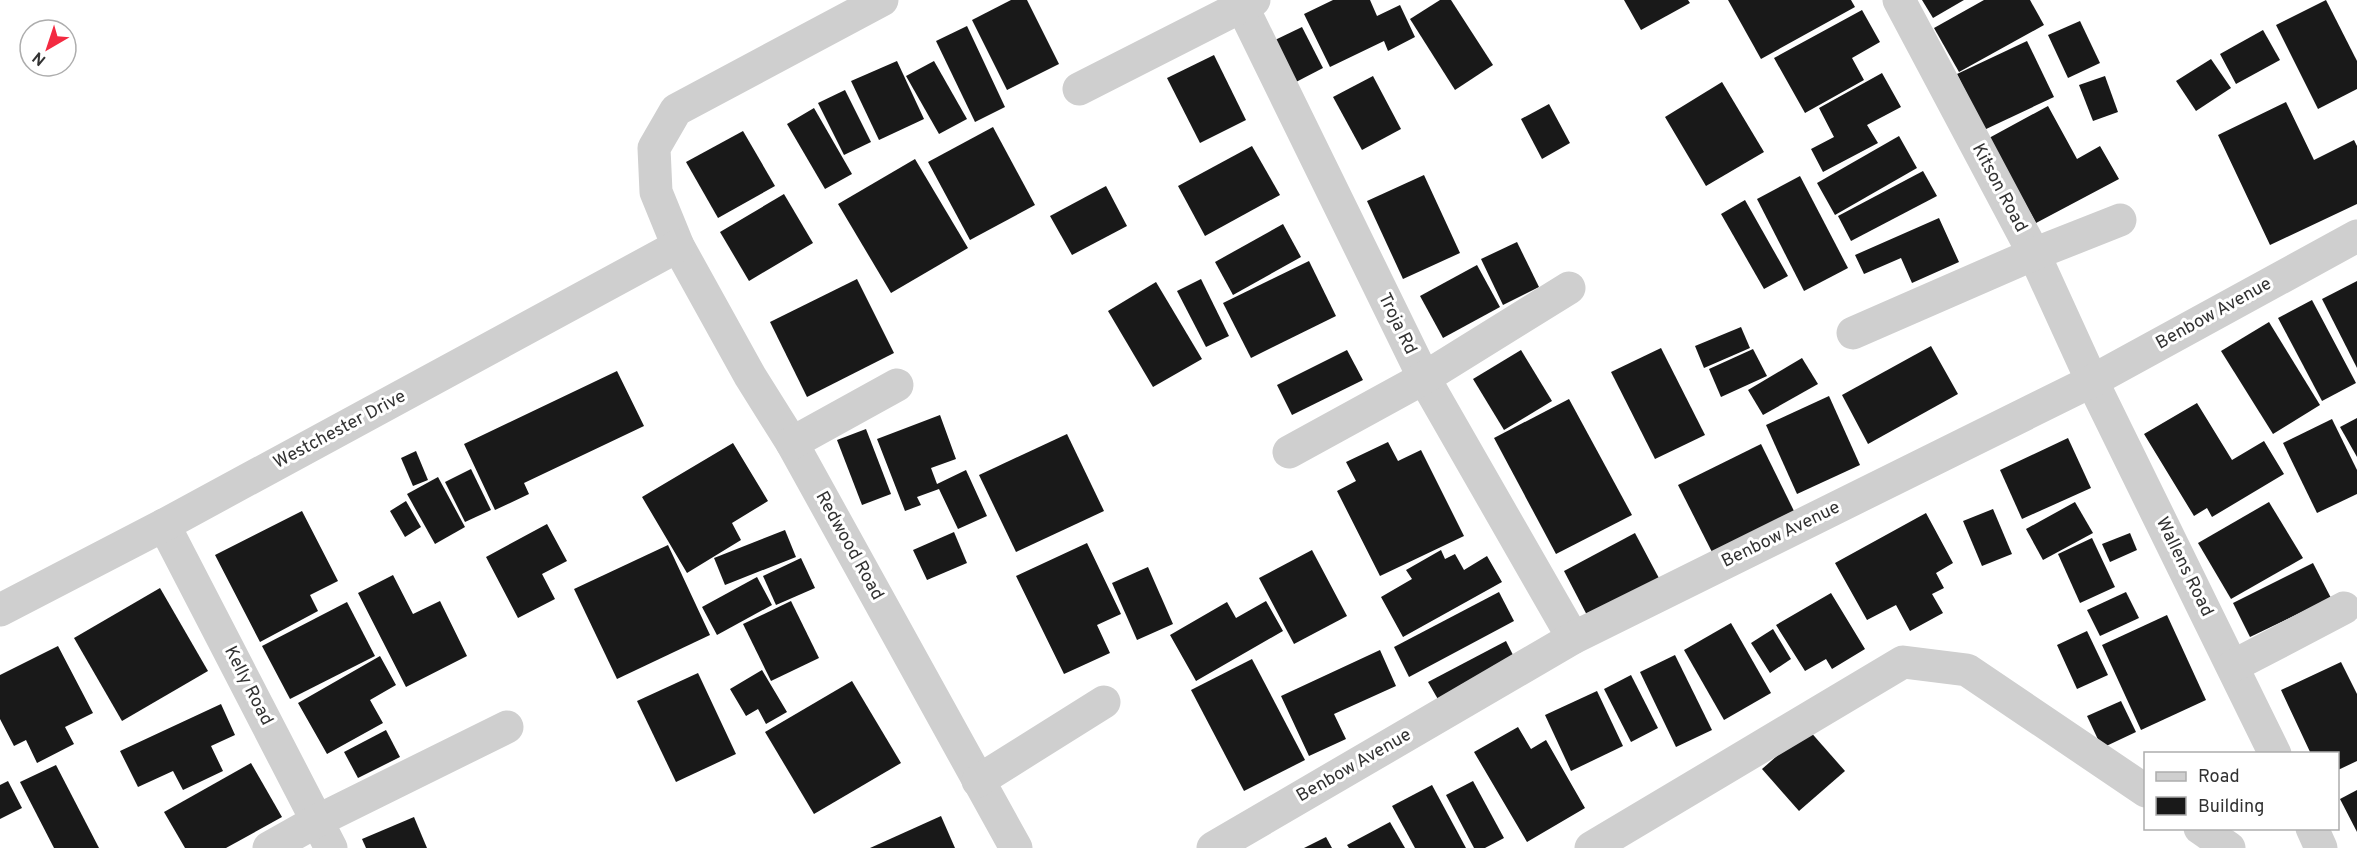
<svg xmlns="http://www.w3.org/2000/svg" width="2357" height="848" viewBox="0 0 2357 848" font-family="Overpass,sans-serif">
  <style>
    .building { fill: #191919 }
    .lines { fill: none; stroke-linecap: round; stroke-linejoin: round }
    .minor { stroke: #cfcfcf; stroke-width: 33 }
    .labels { text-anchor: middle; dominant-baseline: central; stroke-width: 6; stroke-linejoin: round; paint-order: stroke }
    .street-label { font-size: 18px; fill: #323232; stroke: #fff }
  </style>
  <rect width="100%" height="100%" fill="#fff"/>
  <g class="building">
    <path d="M1011,0H1027L1059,64L1007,90L972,20Z"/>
    <path d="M1333,0H1370L1377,16L1400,5L1415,37L1388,51L1384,41L1330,67L1304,14Z"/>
    <path d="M1440,0H1451L1493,65L1455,90L1410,19Z"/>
    <path d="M1624,0H1688L1690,3L1641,30Z"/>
    <path d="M1728,0H1851L1855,7L1761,59Z"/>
    <path d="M1922,0H1964L1933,18Z"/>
    <path d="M1984,0H2030L2044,25L1959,72L1934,28Z"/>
    <path d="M2326,0L2357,61V89L2318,109L2276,25Z"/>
    <path d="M1862,10L1880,42L1852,58L1864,80L1805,113L1774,58Z"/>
    <path d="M2080,21L2100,63L2068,78L2048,35Z"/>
    <path d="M967,26L1005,107L975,122L936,41Z"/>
    <path d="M1302,27L1323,68L1296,82L1275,40Z"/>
    <path d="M2263,30L2280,60L2236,84L2220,54Z"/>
    <path d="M2027,41L2054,97L1984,130L1957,74Z"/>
    <path d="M1214,55L1246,120L1200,143L1167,78Z"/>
    <path d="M2211,59L2231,88L2196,111L2176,81Z"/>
    <path d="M897,61L924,119L879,140L851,81Z"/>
    <path d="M934,61L967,119L939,134L906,76Z"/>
    <path d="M1882,73L1901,107L1867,125L1878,143L1823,172L1811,149L1834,137L1819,108Z"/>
    <path d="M1373,76L1401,129L1362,150L1333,97Z"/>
    <path d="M2105,76L2118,112L2093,121L2079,85Z"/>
    <path d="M1722,82L1764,152L1706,186L1665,117Z"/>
    <path d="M845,90L871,142L844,155L818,103Z"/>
    <path d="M2286,102L2314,160L2354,140L2357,146V204L2270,245L2218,135Z"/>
    <path d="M1549,104L1570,143L1542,159L1521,119Z"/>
    <path d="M2048,106L2077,159L2100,146L2119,179L2036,223L1989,138Z"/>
    <path d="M814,108L852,174L825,189L787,124Z"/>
    <path d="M993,127L1035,205L970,240L928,162Z"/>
    <path d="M743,131L775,186L718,218L686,162Z"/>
    <path d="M1899,136L1917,168L1835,215L1817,183Z"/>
    <path d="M1252,146L1280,195L1205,236L1178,186Z"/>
    <path d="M915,159L968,248L891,293L838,204Z"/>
    <path d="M1923,171L1937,196L1851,241L1838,216Z"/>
    <path d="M1424,175L1460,253L1403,279L1367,201Z"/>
    <path d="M1800,176L1848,268L1804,291L1757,199Z"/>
    <path d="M1106,186L1127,226L1072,255L1050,216Z"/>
    <path d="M784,194L813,243L749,281L720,232Z"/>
    <path d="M1745,200L1788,276L1764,289L1721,214Z"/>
    <path d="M1939,218L1959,262L1912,283L1901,258L1864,274L1855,255Z"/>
    <path d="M1283,224L1301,257L1233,295L1215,262Z"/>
    <path d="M1517,242L1539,287L1503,305L1481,259Z"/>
    <path d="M1309,261L1336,316L1251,358L1223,303Z"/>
    <path d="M1477,265L1500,307L1443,338L1420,296Z"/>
    <path d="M857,279L894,353L807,397L770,322Z"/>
    <path d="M1201,279L1229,336L1206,347L1177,291Z"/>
    <path d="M2357,281V368L2322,299Z"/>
    <path d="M1156,282L1202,359L1153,387L1108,311Z"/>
    <path d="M2312,300L2356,383L2322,401L2278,318Z"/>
    <path d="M2269,322L2320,405L2273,434L2221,351Z"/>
    <path d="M1741,327L1750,348L1704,368L1695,346Z"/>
    <path d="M1931,346L1958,394L1868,444L1842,395Z"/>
    <path d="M1661,348L1705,435L1655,459L1611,372Z"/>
    <path d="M1753,349L1767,376L1721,397L1709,369Z"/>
    <path d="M1347,350L1363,380L1292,415L1277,385Z"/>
    <path d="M1521,350L1552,401L1504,430L1473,379Z"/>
    <path d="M1802,358L1818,384L1763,415L1748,390Z"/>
    <path d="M617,371L644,426L524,483L529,494L495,510L464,444Z"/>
    <path d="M1829,396L1860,465L1797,494L1766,425Z"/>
    <path d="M1569,399L1632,515L1556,554L1494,438Z"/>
    <path d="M2197,403L2232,460L2264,441L2284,474L2212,517L2207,508L2194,516L2144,434Z"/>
    <path d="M940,415L956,459L931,468L937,484L966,470L987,516L958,529L939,489L917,497L921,505L905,511L877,439Z"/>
    <path d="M2357,418V457L2340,427Z"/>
    <path d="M2332,419L2357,470V494L2317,513L2283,443Z"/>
    <path d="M866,429L891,494L862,505L837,440Z"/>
    <path d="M1067,434L1104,511L1016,552L979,475Z"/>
    <path d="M2068,438L2091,488L2022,519L2000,470Z"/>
    <path d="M1388,442L1398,461L1421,450L1464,536L1380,576L1337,491L1356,481L1346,462Z"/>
    <path d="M733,443L768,501L732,523L741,540L687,573L642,497Z"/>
    <path d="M1761,444L1795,513L1713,554L1678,485Z"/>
    <path d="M416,451L428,480L413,486L401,458Z"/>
    <path d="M471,469L491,510L465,522L445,482Z"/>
    <path d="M438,477L465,527L435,544L407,494Z"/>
    <path d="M406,501L421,527L405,537L390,511Z"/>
    <path d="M2075,502L2093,533L2043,560L2026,529Z"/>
    <path d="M2269,502L2303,558L2231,599L2198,543Z"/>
    <path d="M1993,509L2012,554L1982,566L1963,521Z"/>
    <path d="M302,511L338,581L310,595L318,611L260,642L215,555Z"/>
    <path d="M1926,513L1953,563L1936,573L1944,588L1932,594L1943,613L1910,631L1896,605L1867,620L1835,563Z"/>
    <path d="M547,524L567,561L542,574L555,599L518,618L486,557Z"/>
    <path d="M785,530L796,557L725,585L714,558Z"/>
    <path d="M954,532L967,563L927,580L913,550Z"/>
    <path d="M1635,533L1661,582L1589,619L1564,571Z"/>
    <path d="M2130,533L2137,550L2110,562L2102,544Z"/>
    <path d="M2092,538L2115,587L2080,603L2058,554Z"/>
    <path d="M1087,543L1121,614L1097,625L1110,653L1064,674L1016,576Z"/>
    <path d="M668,545L710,635L617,679L574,589Z"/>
    <path d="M1312,550L1347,616L1294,644L1259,578Z"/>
    <path d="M1441,550L1445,559L1455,554L1464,570L1487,556L1502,582L1403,637L1381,597L1412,579L1406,570Z"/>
    <path d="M801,558L815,588L776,605L763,576Z"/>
    <path d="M2313,563L2331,598L2250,637L2233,603Z"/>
    <path d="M1148,567L1173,624L1137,640L1112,583Z"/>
    <path d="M393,575L413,614L440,601L467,656L406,687L358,593Z"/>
    <path d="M757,577L772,605L717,635L702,607Z"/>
    <path d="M160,588L208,671L122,721L74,638Z"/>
    <path d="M1499,592L1514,621L1409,677L1394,647Z"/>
    <path d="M2126,592L2139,618L2100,636L2087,610Z"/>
    <path d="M1831,593L1865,649L1832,669L1826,659L1805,671L1776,625Z"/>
    <path d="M791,601L819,658L771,681L743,624Z"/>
    <path d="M1266,601L1283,631L1196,681L1170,635L1227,602L1236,618Z"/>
    <path d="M347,602L375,656L290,699L262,646Z"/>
    <path d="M2167,615L2206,700L2141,730L2102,645Z"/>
    <path d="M1731,623L1771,693L1724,720L1684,650Z"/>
    <path d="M1773,629L1791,659L1770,673L1751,643Z"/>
    <path d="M2087,631L2108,675L2077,689L2057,645Z"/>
    <path d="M1506,641L1516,661L1439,701L1428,682Z"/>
    <path d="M58,646L93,713L65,727L74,744L37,763L26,740L14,746L0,719V675Z"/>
    <path d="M1380,650L1396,686L1334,714L1346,739L1309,756L1281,696Z"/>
    <path d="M1675,655L1712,730L1676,747L1640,672Z"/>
    <path d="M380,656L396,685L370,700L383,723L327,754L298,703Z"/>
    <path d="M1252,659L1305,760L1244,791L1191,690Z"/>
    <path d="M2341,662L2357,694V761L2338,770V754H2311L2281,690Z"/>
    <path d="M762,670L787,712L766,724L758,709L746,716L730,689Z"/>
    <path d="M698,673L736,754L676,782L637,701Z"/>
    <path d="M1631,675L1658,728L1631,742L1604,689Z"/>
    <path d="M852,681L901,763L814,814L765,732Z"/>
    <path d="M1597,691L1623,746L1571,771L1545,715Z"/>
    <path d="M2121,701L2136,732L2102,748L2087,716Z"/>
    <path d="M221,704L235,735L211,746L223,771L183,790L173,771L138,787L120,751Z"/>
    <path d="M1518,727L1531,749L1546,740L1585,808L1527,842L1474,752Z"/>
    <path d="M1808,729L1845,771L1799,811L1762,769Z"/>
    <path d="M386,730L400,757L358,778L344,752Z"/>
    <path d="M251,763L282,817L226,848H185L164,812Z"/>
    <path d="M56,765L99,848H54L20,782Z"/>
    <path d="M8,781L22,808L0,819V785Z"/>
    <path d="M1473,781L1504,838L1485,848H1474L1446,795Z"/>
    <path d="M1432,785L1466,848H1415L1392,806Z"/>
    <path d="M2357,790V832L2340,799Z"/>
    <path d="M941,816L955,848H870Z"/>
    <path d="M414,817L427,848H366L362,839Z"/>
    <path d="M1390,822L1405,848H1349L1347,845Z"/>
    <path d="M1326,837L1332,848H1304Z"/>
  </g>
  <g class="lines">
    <g class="minor">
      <path d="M882,0L676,110L654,148L656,192L678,246L750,376L792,443L1016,848"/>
      <path d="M1239,0L1424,378L1573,638"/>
      <path d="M1899,0L2034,254L2092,381L2275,754"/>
      <path d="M1079,89L1254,0"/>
      <path d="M1853,333L2034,254L2120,220"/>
      <path d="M792,443L897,385"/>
      <path d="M1289,452L1424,378L1569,288"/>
      <path d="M164,525L331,848"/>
      <path d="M0,610L164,525L678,246"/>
      <path d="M2233,666L2344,608"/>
      <path d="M978,781L1104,702"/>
      <path d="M2200,828L2229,848"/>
      <path d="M2312,828L2321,848"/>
      <path d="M269,848L317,821L507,727"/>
      <path d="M1213,848L1573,638L2092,381L2357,236"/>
      <path d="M1591,848L1903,662L1967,670L2146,791"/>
    </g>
  </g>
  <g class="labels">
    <g class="street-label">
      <text transform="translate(1999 188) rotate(62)">Kitson Road</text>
      <text transform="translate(2214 314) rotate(-29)">Benbow Avenue</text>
      <text transform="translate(1397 324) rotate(64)">Troja Rd</text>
      <text transform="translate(340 430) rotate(-28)">Westchester Drive</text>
      <text transform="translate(1781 535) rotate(-26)">Benbow Avenue</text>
      <text transform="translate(849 546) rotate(61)">Redwood Road</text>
      <text transform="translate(2184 567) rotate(64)">Wallens Road</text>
      <text transform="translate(248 686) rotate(63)">Kelly Road</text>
      <text transform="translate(1354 766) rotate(-30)">Benbow Avenue</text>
    </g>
  </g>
  <rect x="2144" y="752" width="195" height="78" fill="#ffffff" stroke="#adadad" stroke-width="1.5"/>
  <rect x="2156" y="772" width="30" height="9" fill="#cfcfcf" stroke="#adadad" stroke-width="1.5"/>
  <text x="2198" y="782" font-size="18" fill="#323232">Road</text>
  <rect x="2156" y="797" width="30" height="18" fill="#191919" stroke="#adadad" stroke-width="1.5"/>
  <text x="2198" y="812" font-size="18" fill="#323232">Building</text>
  <g transform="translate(48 48) rotate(219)"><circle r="28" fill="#ffffff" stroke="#adadad" stroke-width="1.5"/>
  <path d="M0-4.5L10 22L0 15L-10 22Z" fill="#f32a41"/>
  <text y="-9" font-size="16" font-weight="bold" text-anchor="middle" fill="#323232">N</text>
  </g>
</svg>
